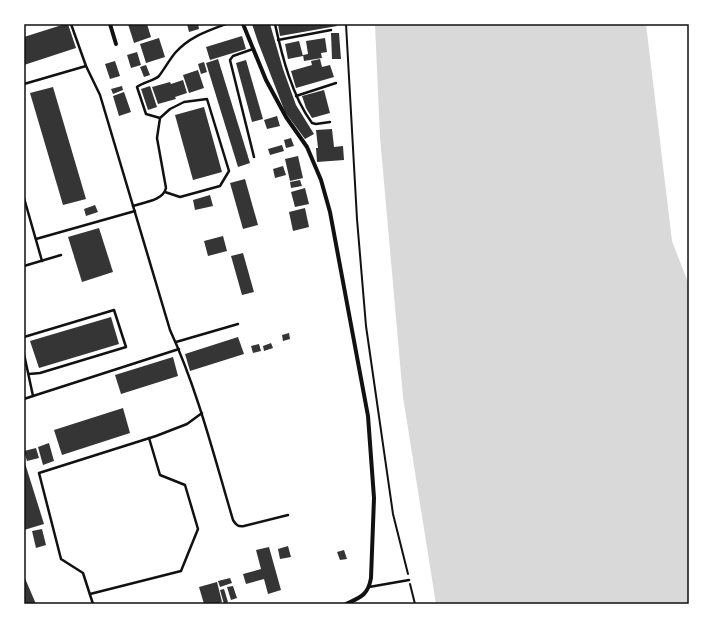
<svg xmlns="http://www.w3.org/2000/svg" width="713" height="628" viewBox="0 0 713 628" font-family="'IBM Plex Sans',sans-serif">
  <style>
    .water { fill: #d9d9d9 }
    .building { fill: #353535 }
    .lines { fill: none; stroke-linecap: round; stroke-linejoin: round }
    .path { stroke: #111; stroke-width: 2 }
    .service { stroke: #111; stroke-width: 2.5 }
    .minor { stroke: #111; stroke-width: 4 }
    .neatline { fill: none; stroke: #111; stroke-width: 1.5 }
  </style>
  <rect width="100%" height="100%" fill="#fff"/>
  <path class="water" d="M375,24H646L672,241L689,285V604H436L403,397L380,137Z"/>
  <g class="building">
    <path d="M65,24H68L76,48L24,65V37Z"/>
    <path d="M128,24H147L151,37L134,43Z"/>
    <path d="M187,24H198L199,29L189,32Z"/>
    <path d="M252,24H270L283,69L296,105L314,134L305,139L285,112L258,42Z"/>
    <path d="M278,24H336L337,26L280,36Z"/>
    <path d="M331,33H339L341,59H332Z"/>
    <path d="M242,36L246,49L210,60L206,47Z"/>
    <path d="M159,38L165,57L146,63L140,44Z"/>
    <path d="M325,38L327,52L321,53L322,58L304,61L303,55L308,54L306,41Z"/>
    <path d="M299,41L303,56L288,59L285,44Z"/>
    <path d="M137,52L141,65L131,68L127,55Z"/>
    <path d="M218,59L250,163L238,167L206,63Z"/>
    <path d="M320,59L322,67L330,65L334,77L296,88L291,71L312,65L311,61Z"/>
    <path d="M246,60L263,119L252,122L236,63Z"/>
    <path d="M115,61L120,76L110,79L105,64Z"/>
    <path d="M204,62L207,72L201,74L198,64Z"/>
    <path d="M146,65L150,75L144,77L140,67Z"/>
    <path d="M198,70L204,88L189,93L183,75Z"/>
    <path d="M183,80L187,93L175,97L176,99L158,104L152,87L170,82L171,84Z"/>
    <path d="M122,86L123,90L113,94L111,89Z"/>
    <path d="M150,86L157,107L148,110L141,89Z"/>
    <path d="M53,87L86,199L63,205L30,93Z"/>
    <path d="M324,90L330,113L312,118L306,108L302,96Z"/>
    <path d="M124,92L131,112L119,116L113,96Z"/>
    <path d="M204,107L222,172L193,180L175,115Z"/>
    <path d="M277,116L280,126L267,129L264,120Z"/>
    <path d="M332,129L334,147L343,146L344,160L317,162L316,148H318L316,130Z"/>
    <path d="M291,138L294,146L286,148L284,140Z"/>
    <path d="M282,145L284,151L270,155L268,149Z"/>
    <path d="M298,156L303,178L290,181L285,159Z"/>
    <path d="M283,166L286,175L275,178L273,169Z"/>
    <path d="M245,179L258,225L243,229L230,183Z"/>
    <path d="M300,180L302,186L291,188L290,182Z"/>
    <path d="M305,188L309,204L295,207L291,192Z"/>
    <path d="M210,195L213,206L195,210L193,200Z"/>
    <path d="M95,205L98,212L86,216L84,209Z"/>
    <path d="M305,208L309,227L293,231L289,212Z"/>
    <path d="M99,228L113,272L82,282L68,237Z"/>
    <path d="M223,236L227,251L208,256L204,241Z"/>
    <path d="M243,253L254,292L242,295L231,256Z"/>
    <path d="M111,317L119,344L39,368L30,341Z"/>
    <path d="M289,333L290,339L283,341L282,335Z"/>
    <path d="M238,337L244,354L190,371L185,354Z"/>
    <path d="M271,343L273,348L264,351L263,346Z"/>
    <path d="M259,344L261,351L253,353L251,346Z"/>
    <path d="M173,357L178,376L121,394L115,375Z"/>
    <path d="M123,408L130,433L62,455L54,430Z"/>
    <path d="M49,443L54,461L43,465L38,447Z"/>
    <path d="M36,448L39,458L27,461L24,451Z"/>
    <path d="M24,460L44,524L24,530Z"/>
    <path d="M42,529L46,545L36,548L32,531Z"/>
    <path d="M288,546L291,557L280,559L278,549Z"/>
    <path d="M269,547L281,590L268,594L264,579L246,584L243,574L261,569L256,550Z"/>
    <path d="M344,550L347,559L340,560L337,552Z"/>
    <path d="M24,576L36,604H24Z"/>
    <path d="M230,578L232,583L220,587L218,581Z"/>
    <path d="M217,582L222,602L216,604H204L199,587Z"/>
    <path d="M233,586L237,598L231,600L227,587Z"/>
    <path d="M224,589L228,602L224,604L220,590Z"/>
  </g>
  <g class="lines">
    <g class="path">
      <path d="M346,24L357,219L366,326L393,514L408,574"/>
      <path d="M410,584L415,604"/>
    </g>
    <g class="service">
      <path d="M71,24L86,66L100,95L170,330C198,391 214,456 233,520C236,525 238,527 244,526L288,515"/>
      <path d="M275,24C282,56 292,96 312,123L316,124L330,122"/>
      <path d="M278,40L331,30"/>
      <path d="M253,49L233,56L230,60L254,157"/>
      <path d="M24,84L86,66"/>
      <path d="M296,96L336,83"/>
      <path d="M160,118L146,114L137,87C143,82 154,81 159,76C163,71 170,59 175,53C189,37 207,31 226,24"/>
      <path d="M24,198L42,261"/>
      <path d="M133,206C144,202 163,201 166,188L157,138L160,118L170,109L184,102L207,99L229,171L220,186L180,197L165,192"/>
      <path d="M36,239L135,211"/>
      <path d="M24,266L61,255"/>
      <path d="M24,337L114,310L126,347L40,373L29,374"/>
      <path d="M176,342L238,324"/>
      <path d="M24,354L33,396L24,399"/>
      <path d="M33,396L179,349"/>
      <path d="M369,587L409,580"/>
      <path d="M90,594L181,571L198,529L185,485L160,475L149,438"/>
      <path d="M93,604L83,573L61,559L39,473L156,436L187,424L202,413"/>
    </g>
    <g class="minor">
      <path d="M110,24L116,44"/>
      <path d="M243,24L266,80L286,117L307,147L321,180L330,212L368,416L374,498L371,578C368,595 361,597 346,604"/>
    </g>
  </g>
  <rect width="713" height="628" fill="none" stroke="#ffffff" stroke-width="50"/>
  <rect x="25" y="25" width="663" height="578" class="neatline"/>
</svg>
